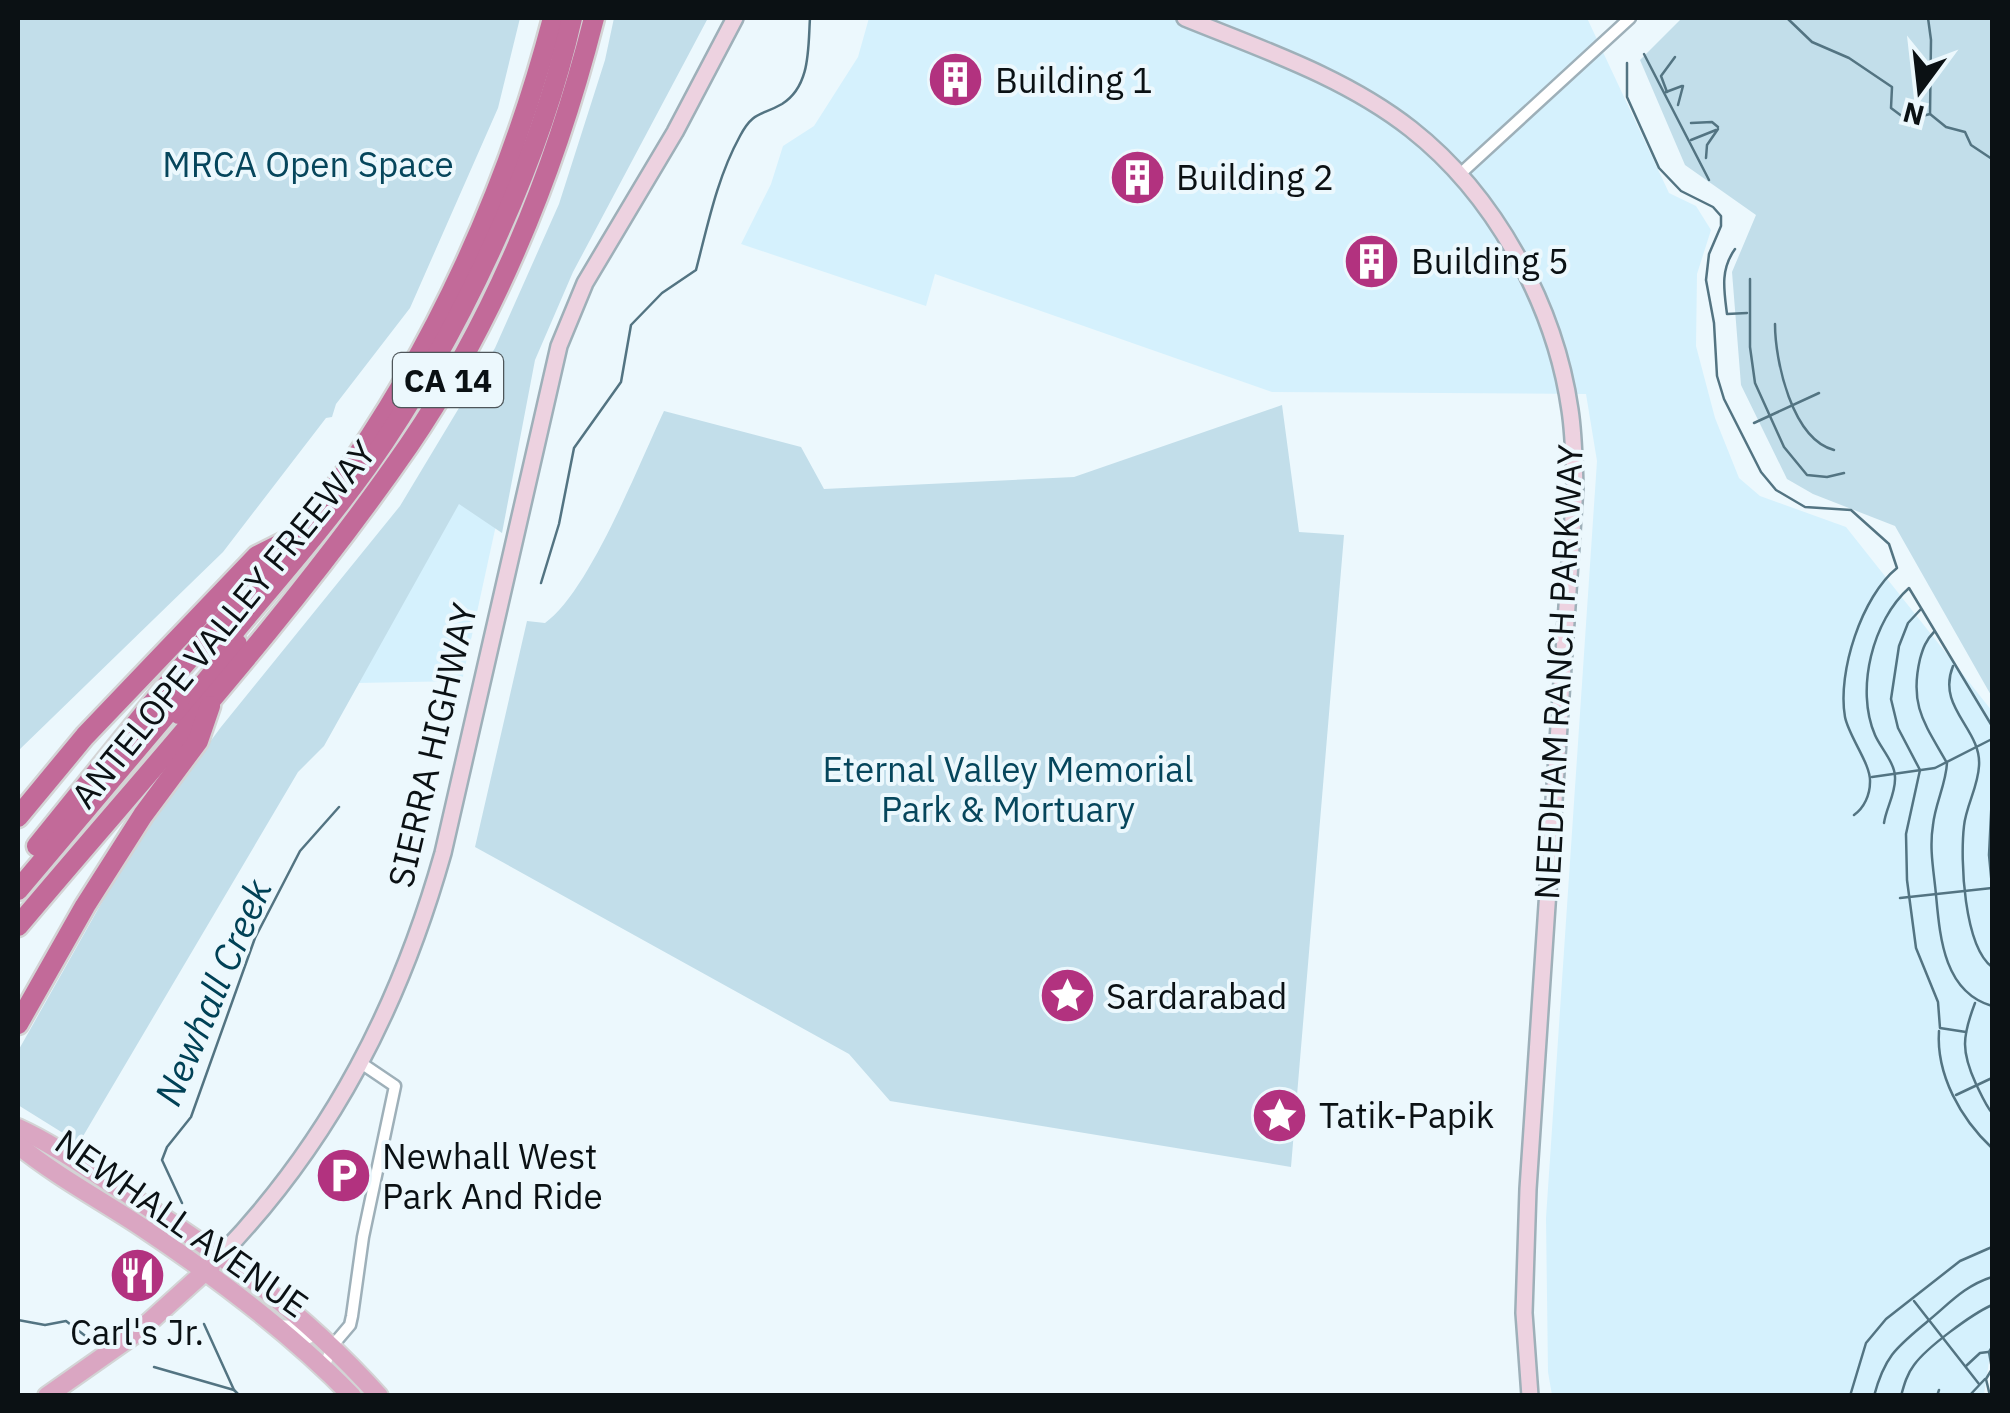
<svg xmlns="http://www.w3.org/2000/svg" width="2010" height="1413" viewBox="0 0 2010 1413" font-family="'IBM Plex Sans',sans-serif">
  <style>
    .built { fill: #d5f1fd }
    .green { fill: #c2deea }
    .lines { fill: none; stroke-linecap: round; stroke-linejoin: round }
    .stream { stroke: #537482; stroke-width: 2.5 }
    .street-casing { stroke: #9eb0b9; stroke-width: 15 }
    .secondary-casing { stroke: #9eb0b9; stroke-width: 20 }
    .primary-casing { stroke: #d3d4d5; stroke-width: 22 }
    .highway-casing { stroke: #d3d4d5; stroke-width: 25 }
    .street { stroke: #fff; stroke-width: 10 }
    .secondary { stroke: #edd2e0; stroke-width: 15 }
    .primary { stroke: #daa6c2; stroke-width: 18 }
    .highway { stroke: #c26a99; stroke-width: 20 }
    .labels { text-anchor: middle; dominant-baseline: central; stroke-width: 8; stroke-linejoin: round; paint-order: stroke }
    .shield { fill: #ecf8fd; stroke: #4e565a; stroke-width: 2.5 }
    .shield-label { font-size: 32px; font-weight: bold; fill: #0b1114 }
    .poi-label { font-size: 35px; fill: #0b1114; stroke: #ecf8fd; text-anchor: start }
    .park-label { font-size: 35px; fill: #06465c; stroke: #ecf8fd }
    .street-label { font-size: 35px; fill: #0b1114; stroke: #ecf8fd }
    .water-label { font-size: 38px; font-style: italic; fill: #004156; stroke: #ecf8fd }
  </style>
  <rect width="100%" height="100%" fill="#ecf8fd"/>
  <g class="built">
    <path d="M869,18H1587L1669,193L1696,206L1711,230L1697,274L1696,346L1715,418L1739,478L1760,496L1846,527L1992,711V1341L1984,1395H1552L1548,1372L1546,1218L1597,461L1586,394L1272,392L935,274L926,306L741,244L771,184L783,146L814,126L858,57Z"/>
    <path d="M459,503L496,525L462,681L357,683Z"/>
  </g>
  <g class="green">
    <path d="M18,18H520L498,108L410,308L336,404L332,417L326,418L223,552L18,751Z"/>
    <path d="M614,18H708L573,272L535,360L502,533L459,504L324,746L298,772L79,1143L18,1105V1051L137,840L221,727L400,506L495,348L559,204L605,60Z"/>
    <path d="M1682,18H1992V697L1895,526L1813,494L1787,479L1741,385L1732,272L1756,215L1685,165L1640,60Z"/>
    <path d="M1282,405L1299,532L1344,535L1291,1167L890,1101L849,1054L475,847L527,621L545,623C589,592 639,464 664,411L801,447L824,489L1074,477Z"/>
  </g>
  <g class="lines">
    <g class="stream">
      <path d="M1787,18L1812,42L1849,58L1892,87L1891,108L1907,120L1930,114L1946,127L1965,132L1971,145L1992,159"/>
      <path d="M1928,18L1931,40L1930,114"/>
      <path d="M1644,54L1709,180"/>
      <path d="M1627,63V97L1659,168L1681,191L1713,207L1721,216V226L1709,254L1706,280L1714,323L1717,376L1724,399L1761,472L1776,490L1805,507L1851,510L1889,544L1897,568C1862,596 1837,672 1845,717C1849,737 1871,764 1870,782C1870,795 1864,808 1854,815"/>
      <path d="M1666,92L1682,86"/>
      <path d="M1667,92L1661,76L1675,57"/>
      <path d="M1678,105L1683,86"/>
      <path d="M1691,123L1712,122L1718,127"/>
      <path d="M1691,140L1716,130"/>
      <path d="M1706,158L1707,145L1718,129"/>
      <path d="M1735,249C1720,270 1724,290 1727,314L1747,313"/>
      <path d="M1750,279V347L1755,383L1784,447L1807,475L1827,477L1844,473"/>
      <path d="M1775,324C1775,361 1792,439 1834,450"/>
      <path d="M1754,423L1819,393"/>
      <path d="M541,583L559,524L574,448L621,382L631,325L662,293L696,270C708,224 717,178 740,136C753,111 761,116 782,104C811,86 808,47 810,18"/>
      <path d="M1921,609L1908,623L1899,646L1891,699L1898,728L1920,770L1906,834L1907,880L1916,948L1938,1002L1940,1028L1966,1032"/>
      <path d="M1934,632C1926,640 1923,648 1920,659C1909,706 1925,724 1947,763C1946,784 1935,804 1933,825C1929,849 1934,872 1936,895C1940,938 1944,992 1992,1006"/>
      <path d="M1953,666C1936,708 1982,729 1979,766C1978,787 1966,806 1964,826C1960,860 1964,946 1992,967"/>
      <path d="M1872,777L1935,768L1992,739"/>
      <path d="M1992,794L1989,855L1992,887"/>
      <path d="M1884,823C1886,808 1896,793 1895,777C1895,763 1880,747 1875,735C1855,689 1873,620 1909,588L1992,726"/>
      <path d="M1900,898L1992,888"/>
      <path d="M1975,1003C1962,1037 1961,1051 1976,1084C1981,1094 1985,1104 1992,1113"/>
      <path d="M1939,1031C1936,1075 1961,1119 1992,1148"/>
      <path d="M1956,1095L1992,1078"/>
      <path d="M182,1203L162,1160L167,1147L191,1117L255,938L300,851L339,807"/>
      <path d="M1914,1301L1979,1384"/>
      <path d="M18,1320L45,1325L66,1321L88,1338"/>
      <path d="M204,1324L234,1390L240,1396"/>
      <path d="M1966,1366L1980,1353L1988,1352"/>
      <path d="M154,1367L234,1390"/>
      <path d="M1850,1396L1866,1343L1886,1319L1960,1261L1992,1247"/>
      <path d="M1874,1396C1885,1355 1897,1347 1928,1321C1950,1303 1964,1286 1992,1277"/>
      <path d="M1901,1396C1904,1385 1907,1374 1914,1365C1927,1347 1972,1314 1992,1305"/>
      <path d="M1937,1396L1939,1390"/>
      <path d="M1969,1396L1985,1379"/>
      <path d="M1990,1396L1986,1379L1992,1369L1989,1352L1992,1347"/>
    </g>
    <defs>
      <g id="street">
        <path d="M1459,175L1630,18"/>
        <path d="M275,1325L295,1326L309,1338"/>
        <path d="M324,1367L333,1345L350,1325L352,1316L363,1237L395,1086L361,1063"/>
      </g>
      <g id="secondary">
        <path d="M1185,18C1261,49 1345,77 1411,129C1495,195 1555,305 1570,410C1574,436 1574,461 1575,487L1528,1189L1524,1313L1530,1396"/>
        <path d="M222,1254C332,1139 400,1005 443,853L559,346L585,283L675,132L735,18"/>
      </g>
      <g id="primary">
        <path d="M18,1128C55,1145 88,1169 123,1191C222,1255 299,1307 379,1396"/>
        <path d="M18,1145C56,1176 99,1199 140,1226C215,1276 289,1331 352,1396"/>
        <path d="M47,1396L138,1332L211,1266"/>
      </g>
      <g id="highway">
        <path d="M334,489C436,348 509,186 553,18"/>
        <path d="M218,651C268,590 321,531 367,467C456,340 538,169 572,18"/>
        <path d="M179,714L237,644"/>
        <path d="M18,817L85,736L257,556L303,533"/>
        <path d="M37,846L181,668L275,562"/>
        <path d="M18,890L181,697"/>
        <path d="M18,926C150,769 292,615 409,445C496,317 556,168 594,18"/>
        <path d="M18,1024L85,906L143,815L198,741L210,706"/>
      </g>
    </defs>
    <use href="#street" class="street-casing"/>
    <use href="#secondary" class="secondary-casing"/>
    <use href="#primary" class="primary-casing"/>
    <use href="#highway" class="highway-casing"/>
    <use href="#street" class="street"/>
    <use href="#secondary" class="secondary"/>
    <use href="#primary" class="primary"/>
    <use href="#highway" class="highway"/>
  </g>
  <defs>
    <symbol id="building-disc" viewBox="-11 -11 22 22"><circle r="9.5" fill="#b2327f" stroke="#ecf8fd"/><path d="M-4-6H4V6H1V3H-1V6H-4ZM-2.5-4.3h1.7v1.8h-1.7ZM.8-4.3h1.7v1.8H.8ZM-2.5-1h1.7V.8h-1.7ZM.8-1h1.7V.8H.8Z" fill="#fff"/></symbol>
    <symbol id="sight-disc" viewBox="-11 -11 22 22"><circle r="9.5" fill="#b2327f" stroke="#ecf8fd"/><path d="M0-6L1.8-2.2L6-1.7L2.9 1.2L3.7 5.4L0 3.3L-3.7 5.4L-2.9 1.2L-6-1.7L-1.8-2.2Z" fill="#fff"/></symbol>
    <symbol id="parking-disc" viewBox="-11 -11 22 22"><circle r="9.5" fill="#b2327f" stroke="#ecf8fd"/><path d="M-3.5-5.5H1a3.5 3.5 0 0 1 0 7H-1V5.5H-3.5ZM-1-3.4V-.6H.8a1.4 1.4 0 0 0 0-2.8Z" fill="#fff"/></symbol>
    <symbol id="restaurant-disc" viewBox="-11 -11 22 22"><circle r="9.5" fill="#b2327f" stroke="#ecf8fd"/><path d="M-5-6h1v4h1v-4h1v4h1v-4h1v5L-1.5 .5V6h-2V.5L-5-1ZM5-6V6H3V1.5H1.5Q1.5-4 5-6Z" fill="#fff"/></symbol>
  </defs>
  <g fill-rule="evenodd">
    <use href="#building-disc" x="924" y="48" width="63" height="63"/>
    <use href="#building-disc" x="1106" y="146" width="63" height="63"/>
    <use href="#building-disc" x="1340" y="230" width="63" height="63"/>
    <use href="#sight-disc" x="1036" y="964" width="63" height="63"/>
    <use href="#sight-disc" x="1248" y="1084" width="63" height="63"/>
    <use href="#parking-disc" x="312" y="1144" width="63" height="63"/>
    <use href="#restaurant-disc" x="106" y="1244" width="63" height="63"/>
  </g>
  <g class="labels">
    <rect class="shield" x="393" y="353" width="110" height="54" rx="8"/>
    <g class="shield-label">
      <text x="448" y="380">CA 14</text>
    </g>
    <g class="poi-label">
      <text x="995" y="80">Building 1</text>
      <text x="1176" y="177">Building 2</text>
      <text x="1411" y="261">Building 5</text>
      <text x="1106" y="996">Sardarabad</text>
      <text x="1319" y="1115">Tatik-Papik</text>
      <text x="382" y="1156">Newhall West<tspan x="382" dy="40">Park And Ride</tspan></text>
      <text x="137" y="1332" text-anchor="middle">Carl's Jr.</text>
    </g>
    <g class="park-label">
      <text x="308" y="164">MRCA Open Space</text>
      <text x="1008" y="769">Eternal Valley Memorial<tspan x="1008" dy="40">Park &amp; Mortuary</tspan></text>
    </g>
    <g class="street-label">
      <text transform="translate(223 624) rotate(-51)">ANTELOPE VALLEY FREEWAY</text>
      <text transform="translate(1558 672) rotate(-87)">NEEDHAM RANCH PARKWAY</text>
      <text transform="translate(432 745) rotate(-77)">SIERRA HIGHWAY</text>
      <text transform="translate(182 1223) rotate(35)">NEWHALL AVENUE</text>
    </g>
    <g class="water-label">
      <text transform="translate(212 992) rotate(-67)">Newhall Creek</text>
    </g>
  </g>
  <rect width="2010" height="1413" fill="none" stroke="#0b1114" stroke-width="40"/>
  <g transform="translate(1920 90) rotate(195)" stroke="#ecf8fd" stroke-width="8" paint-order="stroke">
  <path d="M0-8L18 38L0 25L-18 38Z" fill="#0b1114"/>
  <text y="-15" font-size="28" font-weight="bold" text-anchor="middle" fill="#0b1114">N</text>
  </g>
</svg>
